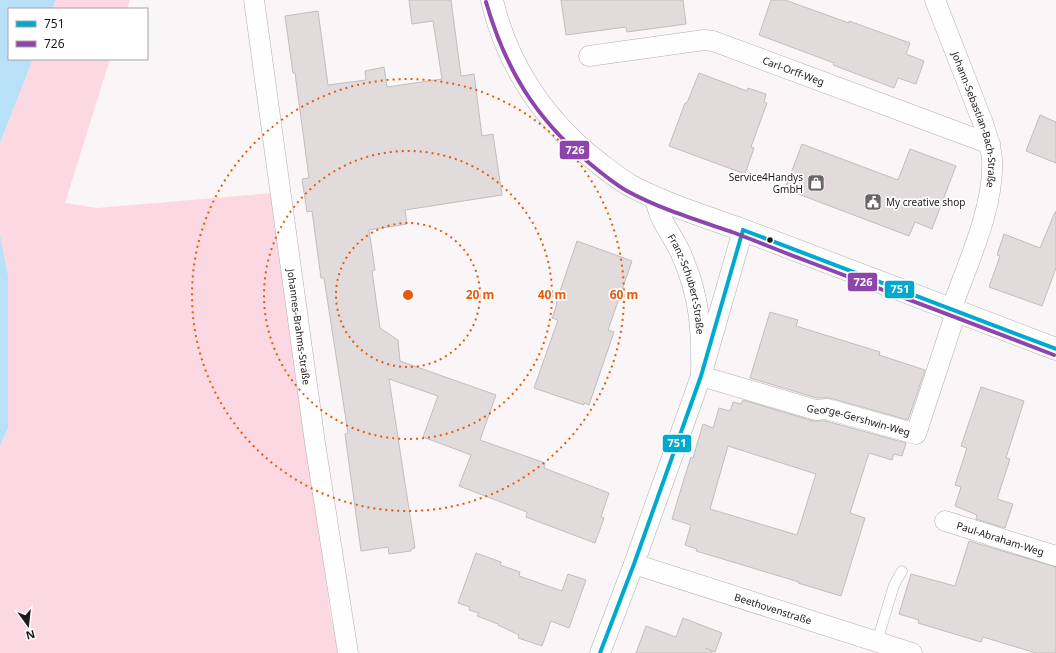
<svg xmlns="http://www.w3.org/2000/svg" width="1056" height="653" viewBox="0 0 1056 653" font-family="'Noto Sans',sans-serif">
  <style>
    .green { fill: #fcd9e2 }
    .water { fill: #b8e1f7 }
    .building { fill: #e1dbdc; stroke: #c2bdbe; fill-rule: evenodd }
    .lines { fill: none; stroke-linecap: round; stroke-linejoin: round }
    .service-casing { stroke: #b4aeb0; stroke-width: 11 }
    .minor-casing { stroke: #b4aeb0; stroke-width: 21 }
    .tertiary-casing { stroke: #b4aeb0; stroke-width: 23 }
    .service { stroke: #fefefe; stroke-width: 10 }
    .minor { stroke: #fefefe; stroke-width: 20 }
    .tertiary { stroke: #fefefe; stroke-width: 22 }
    .bus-1-casing { stroke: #fff; stroke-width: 7 }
    .bus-2-casing { stroke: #fff; stroke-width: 7 }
    .bus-1 { stroke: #00a9ce; stroke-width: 4 }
    .bus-2 { stroke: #8e44ad; stroke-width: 4 }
    .ring { fill: none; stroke: #e8590c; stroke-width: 2; stroke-dasharray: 2 4 }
    .bus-dot { fill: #1e1819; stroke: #fff; stroke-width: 1.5 }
    .labels { text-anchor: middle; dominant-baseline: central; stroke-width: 3.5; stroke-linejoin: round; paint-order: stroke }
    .street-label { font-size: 10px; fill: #1e1819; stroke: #fff }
    .poi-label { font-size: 10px; fill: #1e1819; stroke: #fff; text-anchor: end }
    .centre { fill: #e8590c; stroke: #fff; stroke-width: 2 }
    .ring-label { font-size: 12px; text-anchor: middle; font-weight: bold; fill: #e8590c; stroke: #fff; stroke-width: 3.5; stroke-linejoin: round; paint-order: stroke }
    .line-badge { stroke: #fff; stroke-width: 1.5 }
    .badge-label { font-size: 11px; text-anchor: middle; font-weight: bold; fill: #fff }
  </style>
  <rect width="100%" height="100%" fill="#faf5f6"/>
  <g class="green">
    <path d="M56,0H130L127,9H52Z"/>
    <path d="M33,59H110L65,203L97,208L273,193L331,618L340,653H0V446L8,428V276L0,234V143Z"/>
  </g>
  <g class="water">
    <path d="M0,0H56L52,9H9V59H33L0,143Z"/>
    <path d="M0,234L8,275V428L0,446Z"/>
  </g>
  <g class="building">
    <path d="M409,0H451L461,76L474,74L482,136L493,134L502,195L405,210L407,224L369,230L375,270L372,271L380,328L398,340L400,361L496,395L480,440L545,463L544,468L609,493L601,517L604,518L595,543L526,517L527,512L459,486L471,455L423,437L438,396L389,379L415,548L411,549V551L389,554L388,547L361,551L345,434L348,433L324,278H321L312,211L307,212L302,179L309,178L295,73H293L285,16L318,11L328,85L366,80L365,71L384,67L387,87L442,79L433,21L412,24Z"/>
    <path d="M561,0H683L686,24L627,32L626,27L566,35Z"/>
    <path d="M771,0H785L849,23V21L910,43L906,54L924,61L916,84L898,78L894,88L833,65L834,63L759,35Z"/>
    <path d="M699,73L747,91L748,88L766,94L764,102L767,103L751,147L754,148L745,174L669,146L685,103H687Z"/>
    <path d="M1040,115L1056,122V163L1026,151Z"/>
    <path d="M802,144L898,180L910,149L956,166L932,229L915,222L909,236L785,189Z"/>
    <path d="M1055,212H1056V268L1042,306L989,287L1000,256L997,255L1004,234L1040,248Z"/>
    <path d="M577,241L632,261L608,330L614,332L589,405L584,403V405L534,388L558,320L552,318L557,304L556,303Z"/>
    <path d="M770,312L798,320L796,326L880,352L879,355L925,370L908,420L830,398H817L750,378Z"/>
    <path d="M981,387L1024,401L1006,458L1010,459L997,499L1013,504L1005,528L976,519L977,515L955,506L961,487L955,485L967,448L961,446Z"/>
    <path d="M743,400L813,421H826L906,443L902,456L894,454L892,460L869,453L850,513L865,518L841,596L798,583L799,582L696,551L697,549L685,545L691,525L672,519L684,479L691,457L693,458L703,424L713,428L719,408L730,411L733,402L741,404ZM728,446L816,474L797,535L710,509Z"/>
    <path d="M969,541L1056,567V653H1036L983,637L981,642L918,623L919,620L899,614L911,574L955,586Z"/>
    <path d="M476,553L501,562L500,565L520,572L519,576L562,591L568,574L586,580L569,628L551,621L542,646L518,638L519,635L498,625V624L477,616L479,613L469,610L470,607L458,603Z"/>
    <path d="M683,618L722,633L715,652L705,648L712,651V653H636L646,626L676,637Z"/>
  </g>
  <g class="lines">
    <defs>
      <path id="service" d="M877,642L894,585L902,571"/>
      <g id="minor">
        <path id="s1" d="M254,0L315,443L348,653"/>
        <path id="s2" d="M935,0L983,123C987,135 991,147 992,159C995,206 967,265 951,310"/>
        <path id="s3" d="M589,56L704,40L713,41L990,144"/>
        <path id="s4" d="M654,198C656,203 658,209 660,215C666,229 676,241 682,256C700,297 702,331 701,376L816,410L827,409L916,434L956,312"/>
        <path id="s5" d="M945,521L1056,556"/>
        <path id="s6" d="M634,564L912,653"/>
        <path d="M600,653L634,564L701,376L743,230"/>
      </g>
      <path id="tertiary" d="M492,0C507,66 546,123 600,164C610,172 621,181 633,187C668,205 706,217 743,230L1056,349"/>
    </defs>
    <use href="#service" class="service-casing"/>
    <use href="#minor" class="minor-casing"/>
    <use href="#tertiary" class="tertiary-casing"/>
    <use href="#service" class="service"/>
    <use href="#minor" class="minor"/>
    <use href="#tertiary" class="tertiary"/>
    <defs>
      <g id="bus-1">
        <path d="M743,230L1056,349"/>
        <path d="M600,653L634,564L701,376L743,230"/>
      </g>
      <path id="bus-2" d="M486,2C505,68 535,118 588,162C600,172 613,183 627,191C660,209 697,220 732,232C756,241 780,251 804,260C887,291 971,323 1054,355"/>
    </defs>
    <use href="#bus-1" class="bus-1-casing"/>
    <use href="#bus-2" class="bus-2-casing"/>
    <use href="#bus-1" class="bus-1"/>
    <use href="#bus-2" class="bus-2"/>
  </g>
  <g class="ring">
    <circle cx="408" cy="295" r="72"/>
    <circle cx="408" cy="295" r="144"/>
    <circle cx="408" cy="295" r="216"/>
  </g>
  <defs>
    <symbol id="shop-square" viewBox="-11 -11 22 22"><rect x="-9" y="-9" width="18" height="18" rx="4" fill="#6b6566" stroke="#fff"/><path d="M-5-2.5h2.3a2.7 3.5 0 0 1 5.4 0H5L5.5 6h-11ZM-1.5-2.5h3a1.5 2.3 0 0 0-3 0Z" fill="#fff"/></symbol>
    <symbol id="civic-square" viewBox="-11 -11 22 22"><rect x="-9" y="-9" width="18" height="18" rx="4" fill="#6b6566" stroke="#fff"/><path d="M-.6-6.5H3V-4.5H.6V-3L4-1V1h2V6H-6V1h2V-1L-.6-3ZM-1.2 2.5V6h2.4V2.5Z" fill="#fff"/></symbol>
  </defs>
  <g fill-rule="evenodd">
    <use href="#shop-square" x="806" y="173" width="20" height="20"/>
    <use href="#civic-square" x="863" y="192" width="20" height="20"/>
  </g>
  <circle class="bus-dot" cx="770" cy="240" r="3.5"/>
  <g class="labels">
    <g class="street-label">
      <text stroke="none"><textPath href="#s3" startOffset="211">Carl-Orff-Weg</textPath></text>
      <text stroke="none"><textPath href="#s2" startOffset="127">Johann-Sebastian-Bach-Straße</textPath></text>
      <text stroke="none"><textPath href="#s4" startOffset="93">Franz-Schubert-Straße</textPath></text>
      <text stroke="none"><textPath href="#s1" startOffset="330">Johannes-Brahms-Straße</textPath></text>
      <text stroke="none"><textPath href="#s4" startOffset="351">George-Gershwin-Weg</textPath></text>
      <text stroke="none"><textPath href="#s5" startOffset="58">Paul-Abraham-Weg</textPath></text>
      <text stroke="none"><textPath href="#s6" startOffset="146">Beethovenstraße</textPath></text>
    </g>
    <g class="poi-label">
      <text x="803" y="177">Service4Handys<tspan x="803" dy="12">GmbH</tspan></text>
      <text x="886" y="202" text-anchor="start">My creative shop</text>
    </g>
  </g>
  <circle cx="408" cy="295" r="6" class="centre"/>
  <g class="ring-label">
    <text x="480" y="299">20 m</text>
    <text x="552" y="299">40 m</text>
    <text x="624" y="299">60 m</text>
  </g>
  <g class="line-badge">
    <rect x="559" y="140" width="31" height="20" rx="4" fill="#8e44ad"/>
    <rect x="847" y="272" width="31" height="20" rx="4" fill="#8e44ad"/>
    <rect x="884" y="280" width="31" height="19" rx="4" fill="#00a9ce"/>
    <rect x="662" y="434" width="30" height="19" rx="4" fill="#00a9ce"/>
  </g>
  <g class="badge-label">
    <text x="575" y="154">726</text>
    <text x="863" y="286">726</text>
    <text x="900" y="293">751</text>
    <text x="677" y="447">751</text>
  </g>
  <rect x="8" y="8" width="140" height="52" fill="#ffffff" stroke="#a5a3a3"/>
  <rect x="16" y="21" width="20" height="6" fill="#00a9ce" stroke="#a5a3a3"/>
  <text x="44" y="28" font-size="12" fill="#1e1819">751</text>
  <rect x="16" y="41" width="20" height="6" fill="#8e44ad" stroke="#a5a3a3"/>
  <text x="44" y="48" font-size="12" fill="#1e1819">726</text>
  <g transform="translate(28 625) rotate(165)" stroke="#ffffff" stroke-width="3" paint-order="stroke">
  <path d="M0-3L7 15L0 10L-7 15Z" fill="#1e1819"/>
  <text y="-6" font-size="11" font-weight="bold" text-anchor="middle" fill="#1e1819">N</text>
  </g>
</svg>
